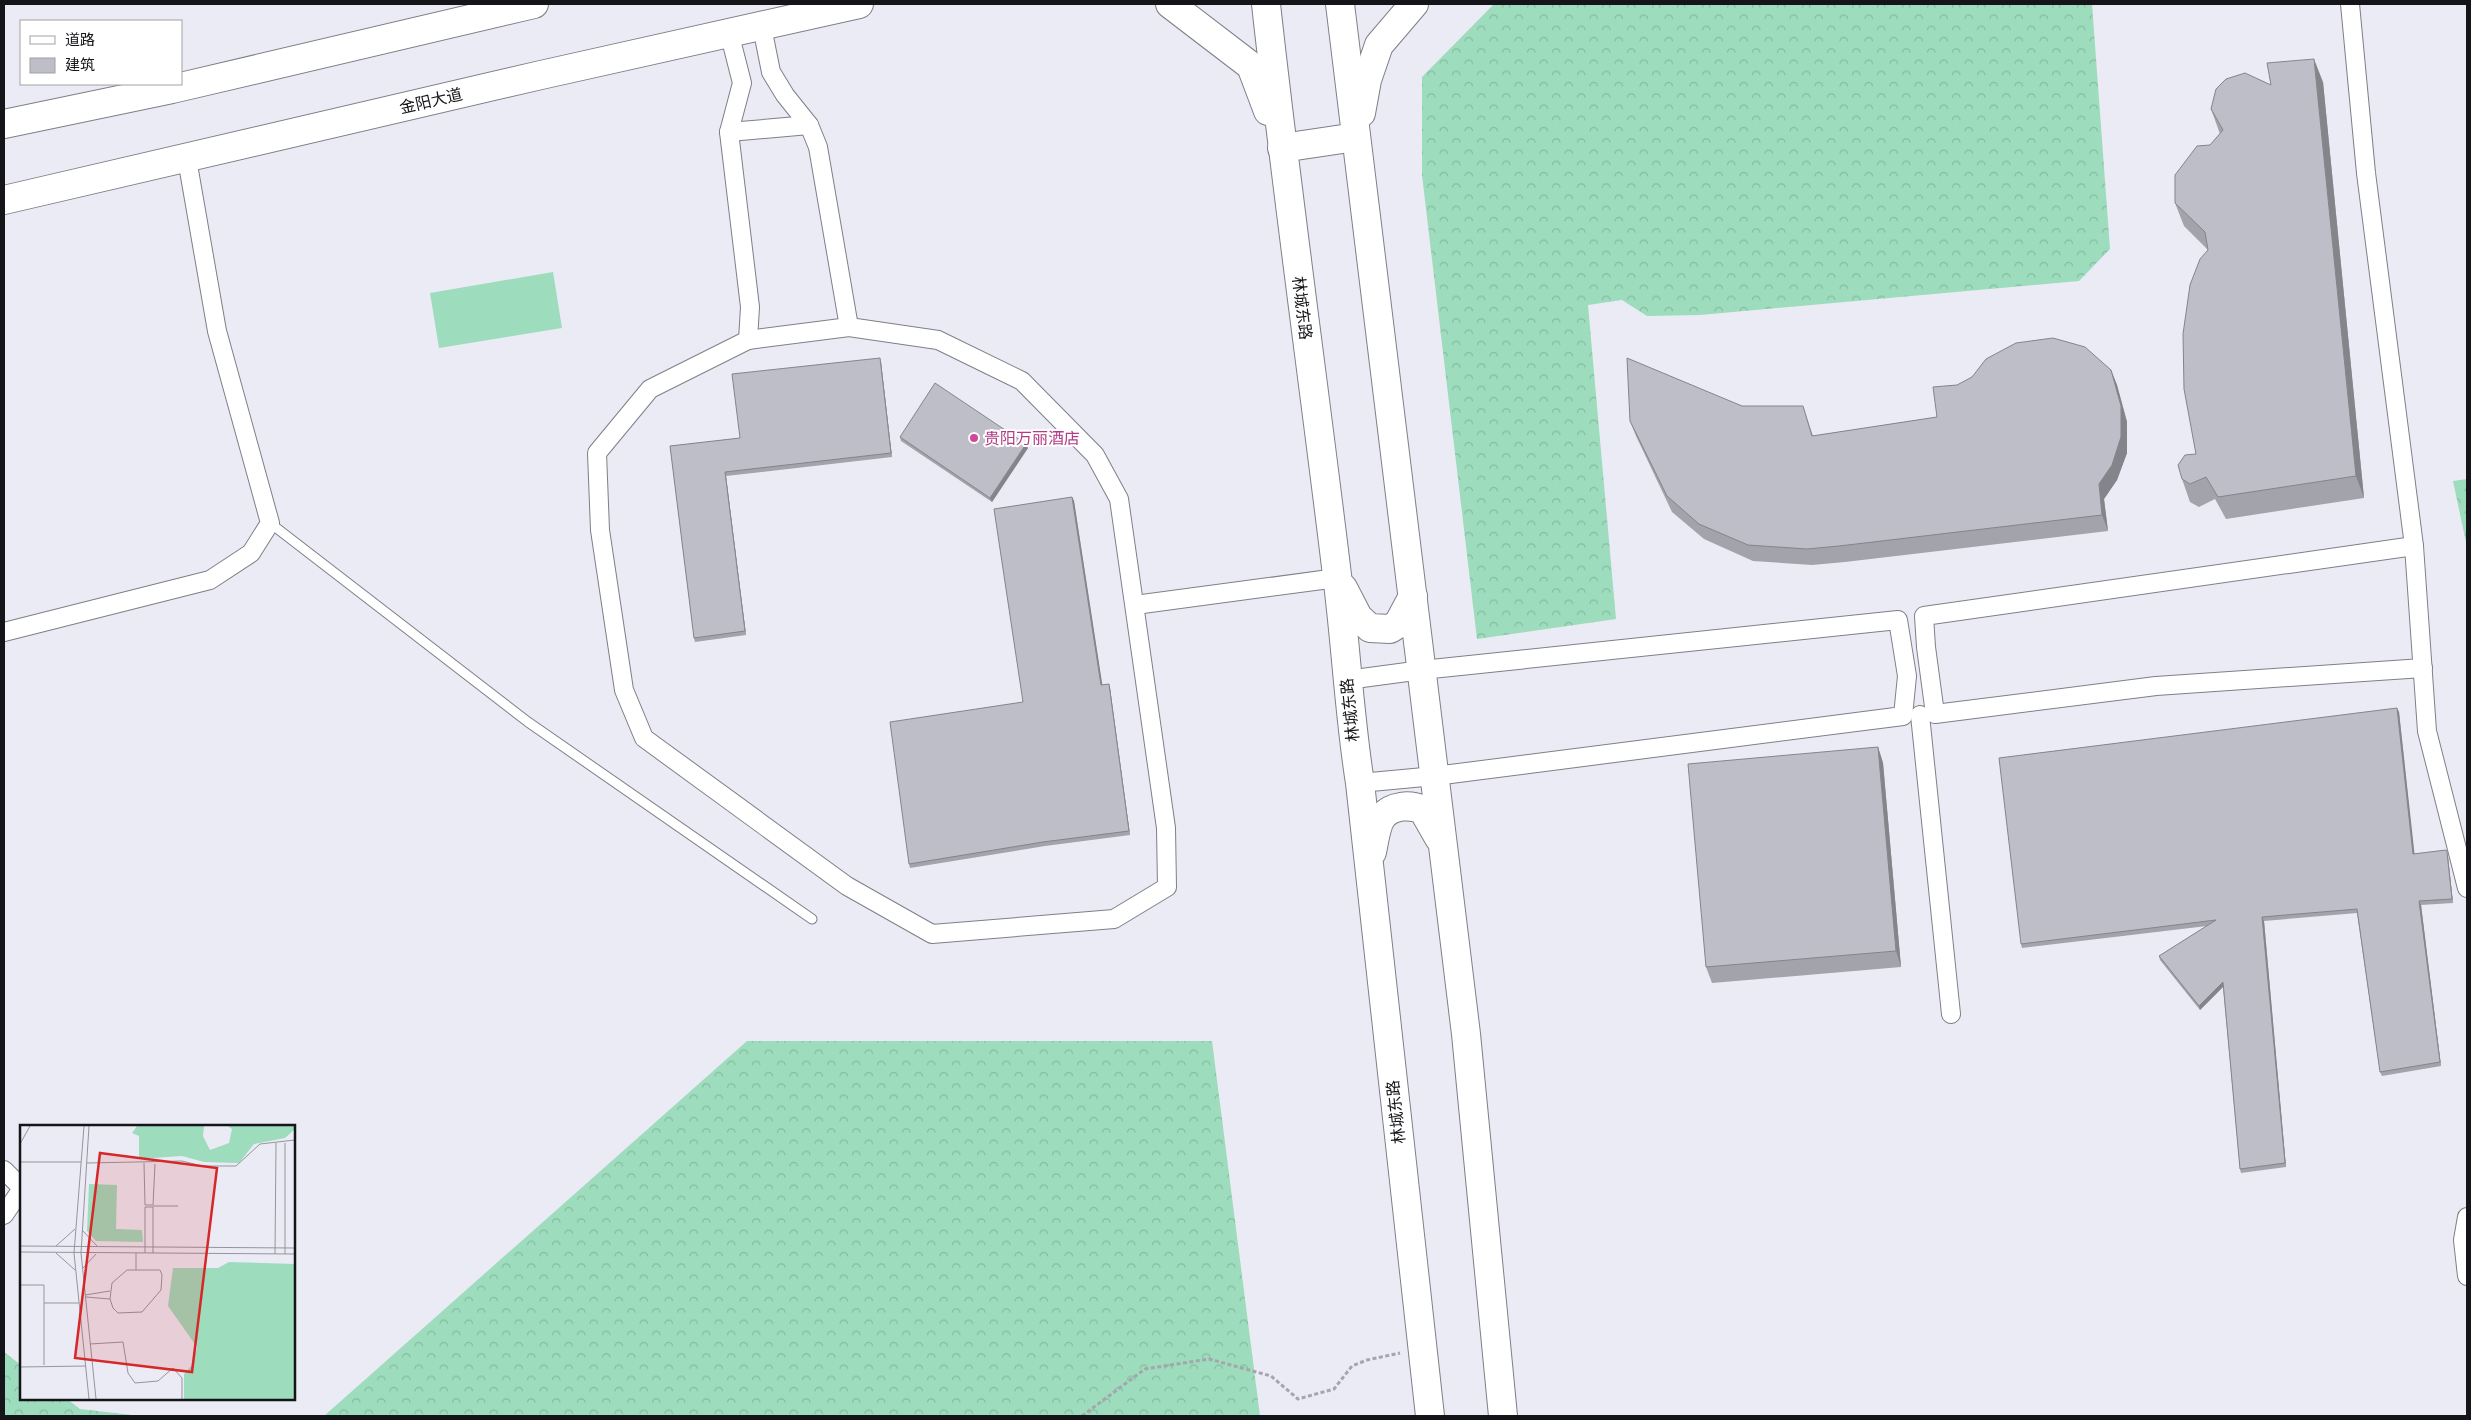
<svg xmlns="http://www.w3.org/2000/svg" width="2471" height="1420" viewBox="0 0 2471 1420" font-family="'Work Sans','Noto Sans SC',sans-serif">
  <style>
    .grass { fill: #9ddcbc }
    .forest { fill: url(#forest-crowns) }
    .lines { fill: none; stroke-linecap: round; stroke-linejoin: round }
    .service-casing { stroke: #7e7f87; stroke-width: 11 }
    .minor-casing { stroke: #7e7f87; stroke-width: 20 }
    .primary-casing { stroke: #7e7f87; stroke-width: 30 }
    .path { stroke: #a5a5ad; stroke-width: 3; stroke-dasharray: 4 2.5; stroke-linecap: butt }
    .service { stroke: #fff; stroke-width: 9 }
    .minor { stroke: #fff; stroke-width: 18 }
    .primary { stroke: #fff; stroke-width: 28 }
    .wall { fill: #a3a3ab }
    .shaded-wall { fill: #84858b }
    .building { fill: #bdbec7; stroke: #84858b }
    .hotel-dot { fill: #d1479c; stroke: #fff; stroke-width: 2 }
    .labels { text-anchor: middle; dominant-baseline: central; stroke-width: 4; stroke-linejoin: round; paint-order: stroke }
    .street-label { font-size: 16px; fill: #151519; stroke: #fff }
    .hotel-label { font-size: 16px; fill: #b23c85; stroke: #fff; text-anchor: start }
    .inset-road { fill: none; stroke: #95959d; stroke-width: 1 }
    .view { fill: #d62828; fill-opacity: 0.15; stroke: #d62828; stroke-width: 2.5 }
    .inset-edge { fill: none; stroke: #151519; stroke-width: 2.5 }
  </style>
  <defs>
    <pattern id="forest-crowns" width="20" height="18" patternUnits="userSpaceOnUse" patternTransform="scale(1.25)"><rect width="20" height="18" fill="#9ddcbc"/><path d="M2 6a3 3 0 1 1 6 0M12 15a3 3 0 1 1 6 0" fill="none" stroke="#86bca1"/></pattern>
  </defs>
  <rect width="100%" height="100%" fill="#ebebf5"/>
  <path class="grass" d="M553,272L562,328L439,348L430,293Z"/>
  <g class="forest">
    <path d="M1494,4H2092L2110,249L2079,281L1700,315L1647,316L1622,300L1588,305L1616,619L1477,639L1422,175V77Z"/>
    <path d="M2467,479V547L2453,481Z"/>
    <path d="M747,1041H1212L1260,1416H324Z"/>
    <path d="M4,1352L21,1365V1399H67L80,1409L141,1416H4Z"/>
  </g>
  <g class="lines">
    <defs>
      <path id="service" d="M270,523L528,722L812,919"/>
      <g id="minor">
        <path d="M2350,4L2366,173L2414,546L2427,731L2467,888"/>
        <path d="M762,27L771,72L785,95L809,125L818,147L849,327"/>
        <path d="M729,32L742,83L729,132L750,307L748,340"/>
        <path d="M729,132L809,125"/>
        <path d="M849,327L938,340L1022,381L1095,455L1119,499L1166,828L1167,887L1114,919L932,934L847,886L644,738L624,690L600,530L597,453L650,389L748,340Z"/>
        <path d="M2414,546L1924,616L1926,647L1935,714L2156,686L2423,668"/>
        <path d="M1135,605L1337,578"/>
        <path d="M4,632L210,580L251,553L270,523L217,331L187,159"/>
        <path d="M1347,680L1422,670L1898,620L1907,676L1903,716L1435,776L1360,783"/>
        <path d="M1920,715L1951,1014"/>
        <path d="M4,1170L21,1187"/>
        <path d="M4,1215L21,1190"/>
        <path d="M2467,1217L2463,1240L2467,1276"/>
      </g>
      <g id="primary">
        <path d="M1170,4L1251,66L1268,111"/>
        <path d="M1266,4C1287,195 1314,385 1337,575C1346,645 1349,714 1360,783L1430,1416"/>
        <path d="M1340,4L1466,1034L1503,1416"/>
        <path d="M1361,113L1367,80L1379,45L1414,4"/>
        <path d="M4,124L172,89L534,4"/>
        <path d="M1282,148L1356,137"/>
        <path d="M4,200L541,75L859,4"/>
        <path d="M1343,588L1358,617L1370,628L1390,629L1398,624L1413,596"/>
        <path d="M1372,852C1374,843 1376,825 1382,817C1392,805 1410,804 1423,810L1439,838"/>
      </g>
    </defs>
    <use href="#service" class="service-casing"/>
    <use href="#minor" class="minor-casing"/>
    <use href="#primary" class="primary-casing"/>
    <path class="path" d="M1082,1416L1145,1369L1209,1359L1271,1376L1298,1399L1334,1389L1352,1366L1367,1360L1400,1353"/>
    <use href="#service" class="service"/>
    <use href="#minor" class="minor"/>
    <use href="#primary" class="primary"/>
  </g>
  <g class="wall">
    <path d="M2323,82L2364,498L2226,519L2215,499L2199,507L2190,502L2182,479L2196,454L2208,250L2184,226L2175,203L2210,145L2220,134L2211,109L2271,85Z"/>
    <path d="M881,362L892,457L726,476L746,635L695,642L694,638L670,446L740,438Z"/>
    <path d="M2111,370L2117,385L2127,422V453L2117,480L2104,499L2108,531L1845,562L1812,565L1753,561L1704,539L1672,512L1636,436L1630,421L1742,406H1803L1813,436L1937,417L1957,385Z"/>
    <path d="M900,437L1028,448L992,502L901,441Z"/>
    <path d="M1072,497L1074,501L1102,685L1109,684L1110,688L1130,835L1045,846L910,868L909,864L1023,702Z"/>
    <path d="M2397,708L2399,712L2414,854L2446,850L2448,857L2453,903L2421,905L2441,1066L2382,1076L2380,1072L2357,913L2264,921L2286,1167L2241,1173L2240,1169L2223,987L2200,1010L2160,960L2159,956L2207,926L2022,948L2021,944Z"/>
    <path d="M1878,747L1883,763L1901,967L1712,983L1706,967Z"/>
  </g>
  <g class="shaded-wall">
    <path d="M2314,59L2323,82L2364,498L2356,476Z"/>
    <path d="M880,358L881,362L892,457L891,453Z"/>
    <path d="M2111,370L2117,385L2127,422V453L2117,480L2104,499L2108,531L2102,515L2099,484Z"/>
    <path d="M1026,444L1028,448L992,502L990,498Z"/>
    <path d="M725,472L726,476L746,635L745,631Z"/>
    <path d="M1072,497L1074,501L1103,689L1101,685Z"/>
    <path d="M1109,684L1110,688L1130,835L1129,831Z"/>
    <path d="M2397,708L2399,712L2415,858L2413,854Z"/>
    <path d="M1878,747L1883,763L1901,967L1896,951Z"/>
    <path d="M2447,852L2448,857L2453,903L2452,899Z"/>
    <path d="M2419,901L2421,905L2441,1066L2440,1062Z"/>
    <path d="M2262,917L2264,921L2286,1167L2285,1163Z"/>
    <path d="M2223,982L2224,986L2200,1010L2199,1006Z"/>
  </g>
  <g class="building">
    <path d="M2314,59L2356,476L2218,497L2206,477L2190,484L2182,479L2178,465L2185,455L2196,454L2184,389L2183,334L2190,285L2200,259L2208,250L2205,232L2175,203V175L2197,146L2210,145L2223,130L2211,109L2216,89L2226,79L2245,73L2271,85L2267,63Z"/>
    <path d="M2053,338L2085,347L2111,370L2121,406V437L2112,465L2099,484L2102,515L1839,546L1807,549L1748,545L1699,524L1667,496L1630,421L1627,358L1742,406H1803L1812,436L1937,417L1933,387L1957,385L1972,377L1986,359L2016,343Z"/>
    <path d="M880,358L891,453L725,472L745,631L694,638L670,446L740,438L732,374Z"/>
    <path d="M935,383L1026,444L990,498L900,437Z"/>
    <path d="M1072,497L1101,685L1109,684L1129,831L1043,842L909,864L890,722L1023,702L994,509Z"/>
    <path d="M2397,708L2413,854L2446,850L2447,852L2452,899L2419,901L2440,1062L2380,1072L2357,909L2262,917L2285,1163L2240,1169L2223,982L2199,1006L2159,956L2216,920L2021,944L1999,758Z"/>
    <path d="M1878,747L1896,951L1706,967L1688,764Z"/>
  </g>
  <circle class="hotel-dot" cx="974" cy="438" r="5"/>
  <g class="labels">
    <g class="street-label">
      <text transform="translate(431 101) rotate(-13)">金阳大道</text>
      <text transform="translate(1302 308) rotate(83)">林城东路</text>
      <text transform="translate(1350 710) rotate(-96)">林城东路</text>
      <text transform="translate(1396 1112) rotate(-96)">林城东路</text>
    </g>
    <g class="hotel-label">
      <text x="984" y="438">贵阳万丽酒店</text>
    </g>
  </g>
  <g transform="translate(20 1125)">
    <rect width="275" height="275" fill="#ebebf5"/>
    <path d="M117,1H184L183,11L190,25L209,18L212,4L208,1H275V4L265,13L234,19L219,38L184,37L162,31L119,34V11L112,8ZM69,59L97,60L96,104L122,105L123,117L76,116L67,106ZM209,137L275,139V274H164V249L172,240L177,222L148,181L153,143H198Z" fill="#9ddcbc"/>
    <path class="inset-road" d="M64,1L54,128L69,274M69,1L61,128L76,274M0,19L10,1M0,37H61M67,38L162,36L182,41H216L240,19L275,15M124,38L125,80H133L135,39M133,81H158M62,105L77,121M0,121L275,123M36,121L55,104M0,127L275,129M36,128L55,145M116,128V145M125,128V82H133V128M255,129L256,18M265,129V18M63,143L76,129M107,145H140L142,150L141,165L122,187L98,188L93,183L90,174L92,158ZM0,160H24V240M65,170L90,166M66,172L90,174M24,178H59M70,219L103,217L108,248L115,258L138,256L153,243L162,253V274M0,242L66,241"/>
    <path class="view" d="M80,28L197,43L172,247L55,233Z"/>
    <rect width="275" height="275" class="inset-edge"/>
  </g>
  <rect width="2471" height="1420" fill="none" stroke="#151519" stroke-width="10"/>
  <rect x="20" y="20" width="162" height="65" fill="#ffffff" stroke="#a1a1a3"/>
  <rect x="30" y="36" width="25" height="8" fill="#ffffff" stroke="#a1a1a3"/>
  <text x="65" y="45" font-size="15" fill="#151519">道路</text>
  <rect x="30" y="58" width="25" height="15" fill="#bdbec7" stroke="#a1a1a3"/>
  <text x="65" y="70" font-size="15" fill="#151519">建筑</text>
</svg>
